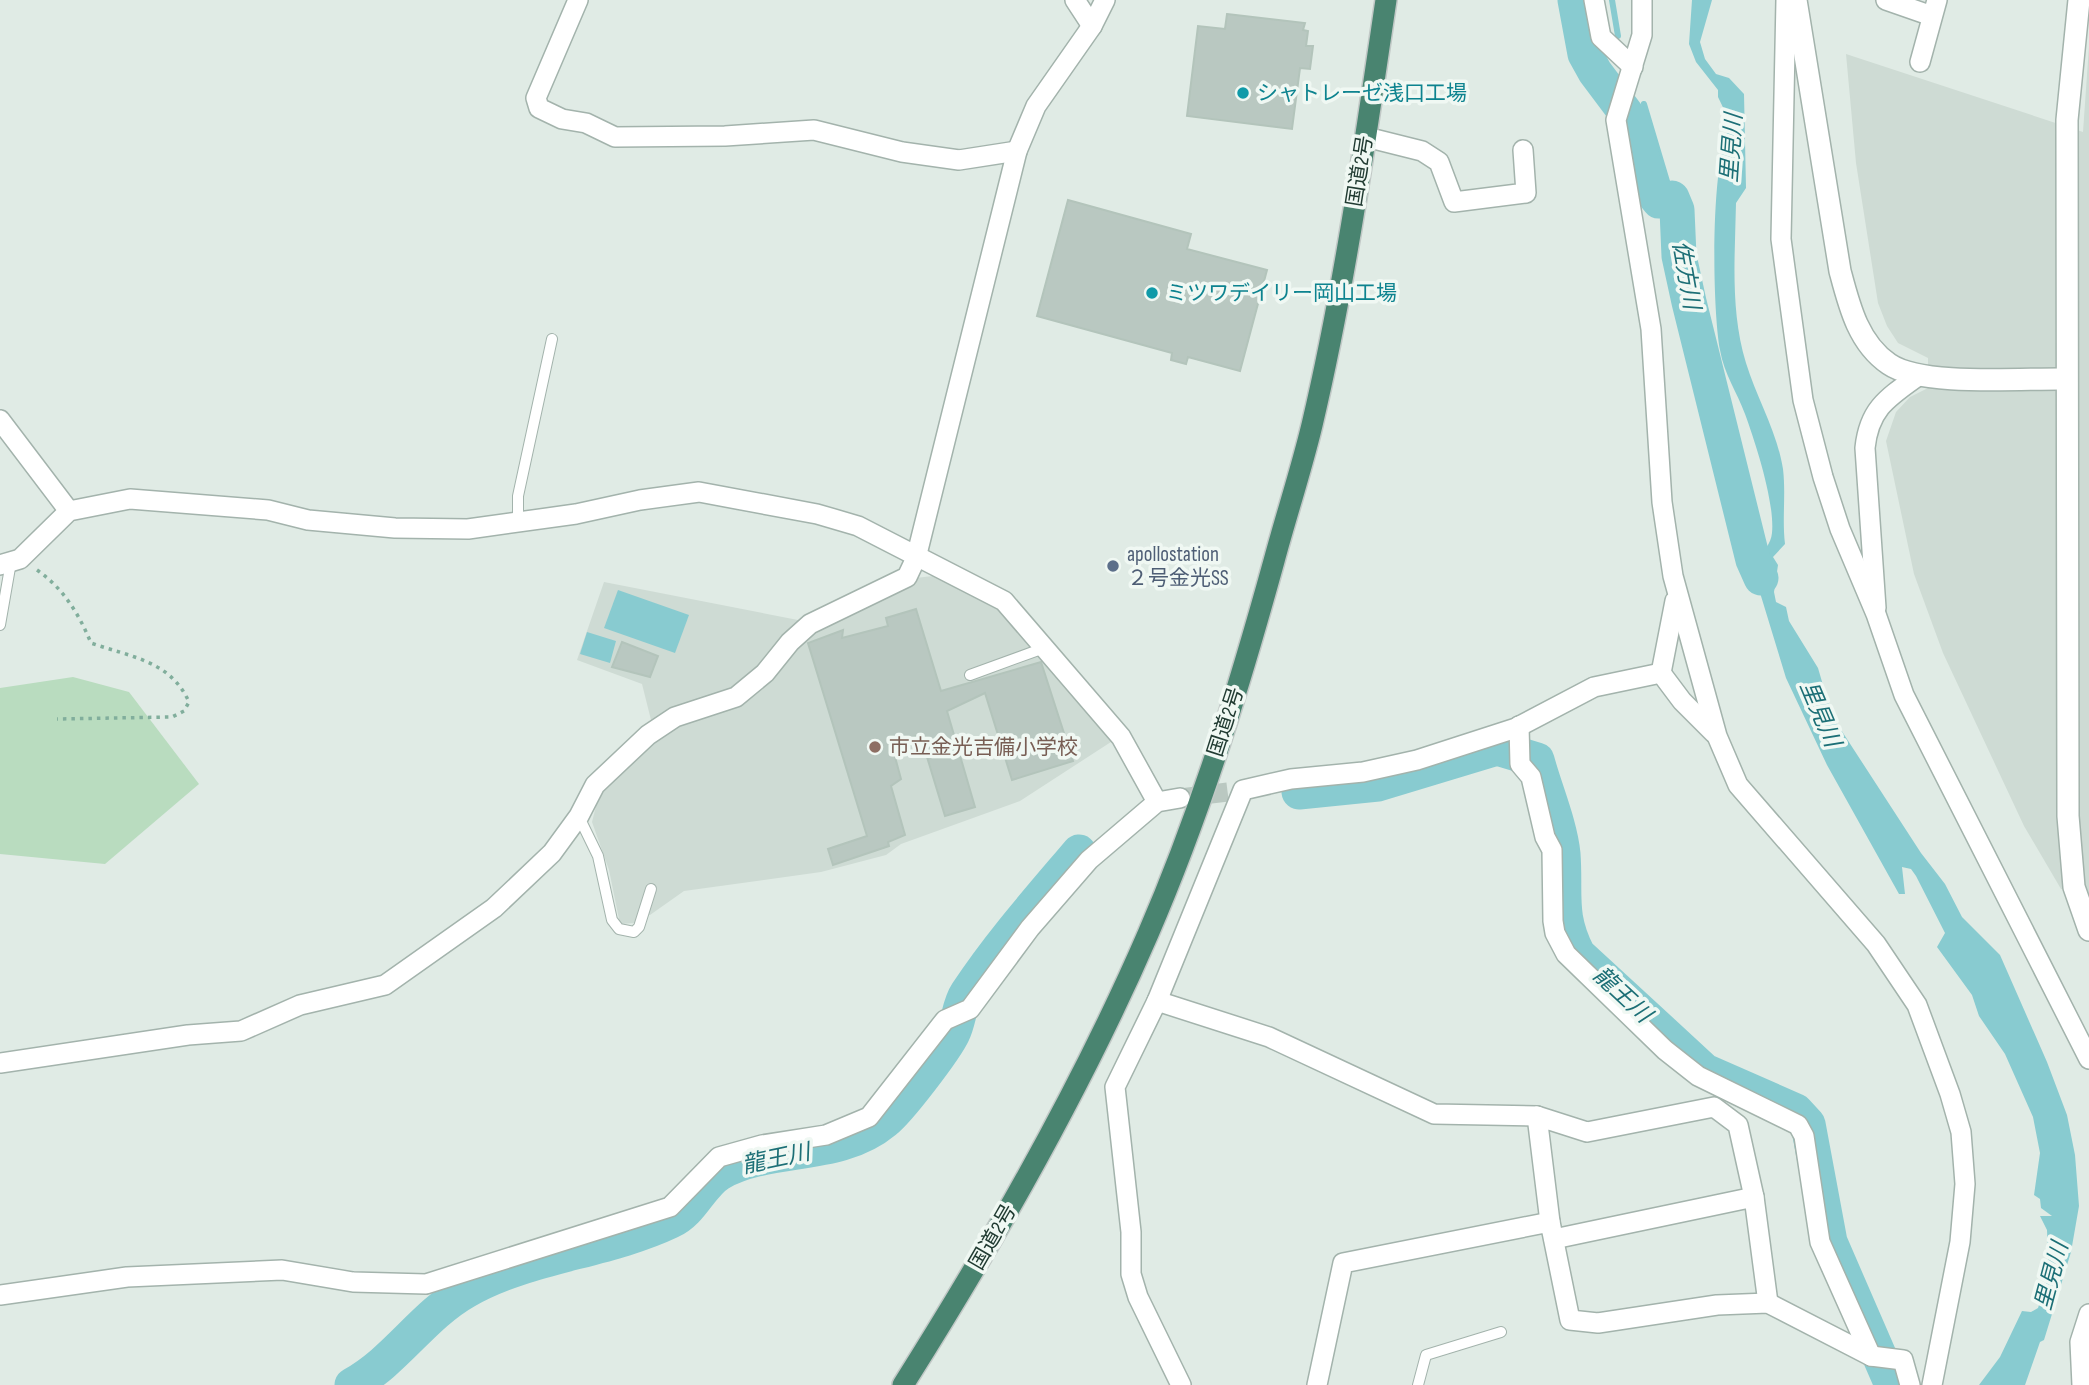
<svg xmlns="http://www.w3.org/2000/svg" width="2089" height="1385" viewBox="0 0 2089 1385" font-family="'Sofia Sans Condensed','Noto Sans JP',sans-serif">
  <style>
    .built { fill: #cedbd4 }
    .green { fill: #b9dcbf }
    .water { fill: #88cbd0 }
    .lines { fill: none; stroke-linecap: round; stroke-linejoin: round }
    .stream { stroke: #88cbd0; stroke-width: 6 }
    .river { stroke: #88cbd0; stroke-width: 35 }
    .building { fill: #b9c8c1; stroke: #b3c4bb; stroke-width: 2 }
    .minor-tunnel { stroke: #bac8c1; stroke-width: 19; stroke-dasharray: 19 10; stroke-linecap: butt }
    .service-casing { stroke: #a3b3ac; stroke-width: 12 }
    .minor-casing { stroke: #a3b3ac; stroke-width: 22 }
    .tertiary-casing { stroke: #a3b3ac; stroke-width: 24 }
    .trunk-casing { stroke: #c1c8c6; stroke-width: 24 }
    .path { stroke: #81ae9c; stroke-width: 3.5; stroke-dasharray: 3.5 5; stroke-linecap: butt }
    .service { stroke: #fff; stroke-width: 10 }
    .minor { stroke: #fff; stroke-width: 19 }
    .tertiary { stroke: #fff; stroke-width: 21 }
    .trunk { stroke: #498470; stroke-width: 21 }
    .culture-dot { fill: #0f9aa8; stroke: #f0f8f3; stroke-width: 2.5 }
    .service-dot { fill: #5c6f8a; stroke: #f0f8f3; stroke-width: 2.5 }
    .education-dot { fill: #8d6e63; stroke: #f0f8f3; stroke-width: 2.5 }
    .labels { text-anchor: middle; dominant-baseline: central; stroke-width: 7; stroke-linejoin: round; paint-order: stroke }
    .culture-label { font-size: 21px; fill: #0d838f; stroke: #f0f8f3; text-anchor: start }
    .street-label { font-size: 21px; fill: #213b32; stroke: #f0f8f3 }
    .service-label { font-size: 21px; fill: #4e5e75; stroke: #f0f8f3; text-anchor: start }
    .education-label { font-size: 21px; fill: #785e54; stroke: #f0f8f3; text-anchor: start }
    .water-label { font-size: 23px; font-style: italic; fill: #1c6f76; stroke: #f0f8f3 }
  </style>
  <rect width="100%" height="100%" fill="#e0ebe5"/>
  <g class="built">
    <path d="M2089,46V893L2061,889L2024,826L1943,653L1914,574L1886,441L1896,412L1910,397L1928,388V358L1898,343L1887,326L1878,303L1856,163L1846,54L2083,132Z"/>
    <path d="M933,576L956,580L997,606L1114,740L1020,801L901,844L886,855L821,872L684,891L650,915L639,913L635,923L620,924L609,870L592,822L600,790L620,767L685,719L718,711L810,631L915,578Z"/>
    <path d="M604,582L803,621L741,682L719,694L684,703L651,720L642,684L577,660Z"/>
  </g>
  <path class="green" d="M73,677L129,692L199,784L105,864L0,854V688Z"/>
  <g class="water">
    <path d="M1692,0H1712L1700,42L1705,59L1716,74L1729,78L1744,94L1746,188L1736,203C1735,256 1730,311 1746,363C1757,399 1777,431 1783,469C1786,494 1782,519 1785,544L1773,557L1778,565L1774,592L1776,602L1786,607L1789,621L1818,668L1832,716L1921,853L1945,884L1962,917L2000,955L2047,1062L2067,1115L2075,1155L2079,1206L2071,1252L2044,1340L2040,1342L2025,1385H1979L2000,1357L2022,1311L2031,1312L2038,1308L2049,1274L2047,1230L2040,1216H2052L2041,1208L2040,1199L2034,1195L2040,1153L2033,1117L2005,1054L1979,1016L1972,995L1937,947L1945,933L1916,876L1911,869L1902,867L1905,894H1899L1827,765L1786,678L1750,560H1756C1763,552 1771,544 1772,533C1775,503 1756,444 1745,414C1737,392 1724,374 1720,350C1712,307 1710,158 1731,124L1718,97V90L1696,62L1689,44Z"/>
    <path d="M618,590L689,615L675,653L604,628Z"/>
    <path d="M587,632L616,641L610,663L580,654Z"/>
  </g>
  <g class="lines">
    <g class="stream">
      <path d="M1612,0L1618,36"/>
      <path d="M1644,104L1672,198"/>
    </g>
    <g class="river">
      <path d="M1575,0L1585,54L1595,72L1634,124L1651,191L1659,201L1672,198L1677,210L1679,256L1689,302L1753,560L1761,578"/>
      <path d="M1299,792L1378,784L1497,748L1537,760C1545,790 1560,824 1563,854C1566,895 1558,915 1578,954L1705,1071L1796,1111L1808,1124L1830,1242L1892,1385"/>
      <path d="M352,1385C396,1361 422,1316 466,1291C529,1255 606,1252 671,1221C692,1212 701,1184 720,1173C771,1144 837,1161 885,1121C899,1110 945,1050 953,1033C959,1021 959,1005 967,993C1000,943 1040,898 1079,852"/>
    </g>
  </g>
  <g class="building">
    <path d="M1227,14L1305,23L1303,30L1308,31L1306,46H1313L1310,69L1300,68L1292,129L1187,116L1198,26L1225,29Z"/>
    <path d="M1068,200L1191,234L1187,249L1267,270L1240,371L1188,357L1186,364L1171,360L1172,353L1037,316Z"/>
    <path d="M916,609L941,691L1041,662L1073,761L1012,780L985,693L947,711L975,807L945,816L920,734L892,746L901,779L891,786L905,835L888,842L889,846L833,865L828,849L867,836L808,643L843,630L842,638L888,626L886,618Z"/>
    <path d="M622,642L658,656L650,677L612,667Z"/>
  </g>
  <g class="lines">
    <path class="minor-tunnel" d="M1180,798L1243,790"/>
    <defs>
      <g id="service">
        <path d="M518,522V496L552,339"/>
        <path d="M0,625L11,562"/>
        <path d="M970,675L1044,648"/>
        <path d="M579,817L598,856L612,920L619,929L634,932L639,927L651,889"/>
        <path d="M1418,1385L1426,1355L1501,1332"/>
      </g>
      <g id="minor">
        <path d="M578,0L536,98L539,108L562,119L586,123L615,137L725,136L814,130L902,152L959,160L1017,151"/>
        <path d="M1075,0L1092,26"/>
        <path d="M1594,0L1601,37L1633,67"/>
        <path d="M1642,0V35L1616,120L1651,329L1662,502L1673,576L1717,736L1738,785L1876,944L1917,1005L1950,1094L1961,1132L1965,1184L1960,1242L1932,1385"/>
        <path d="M1786,0L1781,239L1803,400L1823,477L1840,529L1876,614L1904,695L2089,1059"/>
        <path d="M1886,0L1932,16"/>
        <path d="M1920,62L1937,0"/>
        <path d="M1366,137L1422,151L1439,162L1454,202L1526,193L1523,150"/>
        <path d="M0,420L69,511"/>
        <path d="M0,565L20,559L69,511L130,499L268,510L308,520L395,528L468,529L576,514L640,500L699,492L817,514L858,526L1004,601L1121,737L1157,802"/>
        <path d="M1876,608L1865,448C1869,409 1887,398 1918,376"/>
        <path d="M1661,673L1675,601"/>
        <path d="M1519,726L1520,764L1531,777L1545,837L1552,850L1553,921L1555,933L1566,954L1665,1050L1698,1076L1798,1125L1804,1136L1820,1242L1871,1356"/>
        <path d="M1157,1001L1269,1037L1434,1114L1537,1116"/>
        <path d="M0,1063L188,1035L241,1031L300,1005L385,985L494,908L552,853L579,816L595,785L648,735L675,717L736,697L765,673L790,642L810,624L907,577L916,558L1017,151L1036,106L1092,26L1105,0"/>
        <path d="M1550,1222L1537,1116L1587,1132L1714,1107L1738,1125L1754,1197"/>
        <path d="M1554,1239L1754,1197L1768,1303"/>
        <path d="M0,1295L127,1277L282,1270L353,1282L426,1284L670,1207L719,1157L762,1145L826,1135L869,1117L945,1020L970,1009L1030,928L1089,860L1157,802L1180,798"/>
        <path d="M1181,1385L1138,1297L1131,1274V1232L1115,1087L1157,1001L1243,790L1291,779L1363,772L1417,760L1516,728L1594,687L1661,673L1682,701L1714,733"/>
        <path d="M1317,1385L1343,1263L1550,1222L1570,1320L1598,1323L1717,1305L1768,1303L1871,1356L1903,1360L1910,1385"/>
        <path d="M2082,1385L2080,1342L2089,1314"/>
      </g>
      <g id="tertiary">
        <path d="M1796,0L1840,271C1849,305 1858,343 1889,364C1922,387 2024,378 2066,379"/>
        <path d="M2079,0L2067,120L2068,816L2074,887L2089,930"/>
      </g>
      <path id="trunk" d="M903,1385C994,1241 1080,1091 1148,934C1200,814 1239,688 1274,561C1286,516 1301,471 1312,425C1345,285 1365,142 1386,0"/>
    </defs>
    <use href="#service" class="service-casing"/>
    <use href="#minor" class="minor-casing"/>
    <use href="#tertiary" class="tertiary-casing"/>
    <use href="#trunk" class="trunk-casing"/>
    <path class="path" d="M37,570C63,588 79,614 91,643C130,657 170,660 189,702L184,711L172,717L57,719"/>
    <use href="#service" class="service"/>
    <use href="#minor" class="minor"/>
    <use href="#tertiary" class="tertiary"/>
    <use href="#trunk" class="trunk"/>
  </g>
  <g class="culture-dot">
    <circle cx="1243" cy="93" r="7"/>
    <circle cx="1152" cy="293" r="7"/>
  </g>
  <circle class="service-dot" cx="1113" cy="566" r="7"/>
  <circle class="education-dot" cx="875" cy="747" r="7"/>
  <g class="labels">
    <g class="culture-label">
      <text x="1257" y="93">シャトレーゼ浅口工場</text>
      <text x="1166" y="293">ミツワデイリー岡山工場</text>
    </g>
    <g class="street-label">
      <text transform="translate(1360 171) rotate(-81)">国道2号</text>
      <text transform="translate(1226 722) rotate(-72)">国道2号</text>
      <text transform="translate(993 1237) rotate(-60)">国道2号</text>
    </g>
    <g class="service-label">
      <text x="1127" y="554">apollostation<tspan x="1127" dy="24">２号金光SS</tspan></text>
    </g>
    <g class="education-label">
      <text x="889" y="747">市立金光吉備小学校</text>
    </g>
    <g class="water-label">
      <text transform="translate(1732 148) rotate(-86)">里見川</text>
      <text transform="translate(1686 275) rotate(80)">佐方川</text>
      <text transform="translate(1820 714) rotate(67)">里見川</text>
      <text transform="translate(1622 995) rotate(43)">龍王川</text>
      <text transform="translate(776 1159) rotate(-12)">龍王川</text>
      <text transform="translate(2052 1276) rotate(-75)">里見川</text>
    </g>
  </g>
</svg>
